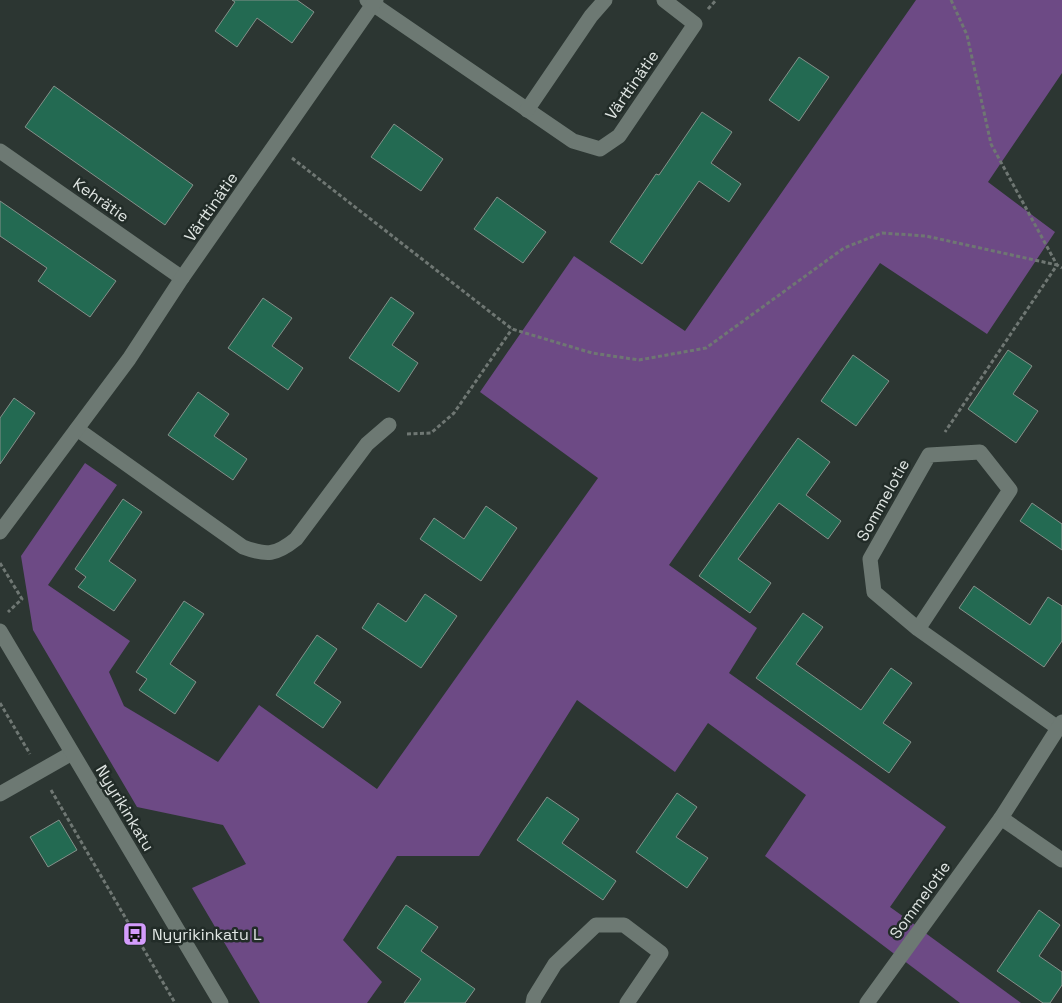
<svg xmlns="http://www.w3.org/2000/svg" width="1062" height="1003" viewBox="0 0 1062 1003" font-family="'Space Grotesk',sans-serif">
  <style>
    .forest { fill: #6d4a85 }
    .building { fill: #236a52; stroke: #84908a }
    .lines { fill: none; stroke-linecap: round; stroke-linejoin: round }
    .path { stroke: #6f7773; stroke-width: 3; stroke-dasharray: 4 2.5; stroke-linecap: butt }
    .street { stroke: #6d7973; stroke-width: 15 }
    .secondary { stroke: #6d7973; stroke-width: 15 }
    .labels { text-anchor: middle; dominant-baseline: central; stroke-width: 5; stroke-linejoin: round; paint-order: stroke }
    .street-label { font-size: 16px; fill: #e0e6e3; stroke: #222c28 }
    .poi-label { font-size: 16px; fill: #e0e6e3; stroke: #222c28; text-anchor: start }
  </style>
  <rect width="100%" height="100%" fill="#2c3632"/>
  <g class="forest">
    <path d="M916,0H1062V73L988,182L1055,232L987,334L880,263L669,565L757,628L729,673L946,827L890,907L918,927L897,956L765,856L806,795L708,723L675,772L577,700L479,856H397L343,940L382,982L367,1003H260L192,888L246,864L223,825L137,807L33,630L21,556L85,463L117,485L48,585L130,641L109,672L124,706L218,762L259,705L377,789L598,478L480,392L574,256L685,331Z"/>
    <path d="M924,932L1021,1003H960L903,960Z"/>
  </g>
  <g class="building">
    <path d="M232,0H297L314,12L292,43L257,18L237,47L215,31L235,2Z"/>
    <path d="M799,57L829,77L799,121L769,100Z"/>
    <path d="M54,86L193,185L165,225L25,127Z"/>
    <path d="M702,112L732,132L711,163L741,184L729,202L699,181L642,264L610,242L656,174L659,175Z"/>
    <path d="M394,124L443,159L421,191L371,157Z"/>
    <path d="M497,197L546,232L523,263L474,229Z"/>
    <path d="M0,201L116,281L90,317L38,281L47,268L0,236Z"/>
    <path d="M391,297L414,313L392,345L418,363L399,392L349,358Z"/>
    <path d="M263,298L292,318L272,346L303,368L288,390L228,348Z"/>
    <path d="M1008,350L1032,366L1013,394L1038,411L1016,443L968,409Z"/>
    <path d="M853,355L889,381L856,426L821,401Z"/>
    <path d="M198,392L229,414L214,436L247,459L233,480L168,435Z"/>
    <path d="M14,398L35,413L0,464V418Z"/>
    <path d="M798,438L830,462L806,495L841,521L828,539L779,503L738,559L771,583L750,613L699,576Z"/>
    <path d="M123,499L142,512L109,561L136,580L114,611L78,587L86,577L75,569Z"/>
    <path d="M1032,503L1062,524V550L1020,521Z"/>
    <path d="M486,506L517,528L481,581L420,539L434,518L464,539Z"/>
    <path d="M974,586L1030,625L1048,597L1062,606V641L1044,667L959,608Z"/>
    <path d="M425,594L457,616L421,668L362,628L378,603L406,622Z"/>
    <path d="M184,601L204,614L170,664L196,682L175,714L139,690L147,679L136,672Z"/>
    <path d="M803,613L823,627L796,664L861,710L891,668L912,683L883,723L911,742L889,773L756,678Z"/>
    <path d="M317,635L337,649L314,683L341,702L323,728L276,695Z"/>
    <path d="M677,793L697,807L676,837L708,858L687,888L636,852Z"/>
    <path d="M547,797L579,819L562,843L616,881L603,900L517,840Z"/>
    <path d="M59,820L77,850L48,867L30,837Z"/>
    <path d="M406,905L438,927L421,951L475,989L465,1003H404L421,979L377,948Z"/>
    <path d="M1039,910L1060,925L1039,956L1062,972V985L1050,1003H1043L997,971Z"/>
  </g>
  <g class="lines">
    <g class="path">
      <path d="M951,0L967,35L991,144L1057,265L1062,268"/>
      <path d="M708,9L716,0"/>
      <path d="M292,158L512,329L592,353L639,360L706,348L844,248L882,233L926,236L1057,265L945,432"/>
      <path d="M407,434L431,433L454,413L512,329"/>
      <path d="M0,563L22,599L8,612"/>
      <path d="M0,703L30,754"/>
      <path d="M51,790L175,1003"/>
    </g>
    <g class="street">
      <path d="M367,0L573,141L600,149L619,136L695,24L664,0"/>
      <path d="M527,110L591,16L605,0"/>
      <path d="M0,151L182,278"/>
      <path d="M77,429L243,547C267,556 276,555 296,539L367,444L389,425"/>
      <path d="M0,532L129,359L182,278L376,0"/>
      <path d="M918,629L1010,490L980,452L929,455L870,559L874,592L918,629L1058,728"/>
      <path d="M0,794L72,753"/>
      <path d="M1001,818L1062,860"/>
      <path d="M533,1003L534,998L555,964L596,925H624L661,953L627,1003"/>
      <path d="M867,1003L1001,818L1062,722"/>
    </g>
    <path class="secondary" d="M0,631L221,1003"/>
  </g>
  <defs>
    <symbol id="bus-square" viewBox="-11 -11 22 22"><rect x="-9" y="-9" width="18" height="18" rx="4" fill="#d49cfc" stroke="#222c28"/><path d="M-5-6H5V4H4V6H2V4H-2V6H-4V4H-5ZM-3.5-4V0h7V-4ZM-3.5 1.2v1.5H-2V1.2ZM2 1.2v1.5H3.5V1.2Z" fill="#111"/></symbol>
  </defs>
  <g fill-rule="evenodd">
    <use href="#bus-square" x="121" y="920" width="28" height="28"/>
  </g>
  <g class="labels">
    <g class="street-label">
      <text transform="translate(632 85) rotate(-55)">Värttinätie</text>
      <text transform="translate(101 200) rotate(35)">Kehrätie</text>
      <text transform="translate(211 207) rotate(-55)">Värttinätie</text>
      <text transform="translate(883 500) rotate(-61)">Sommelotie</text>
      <text transform="translate(125 808) rotate(59)">Nyyrikinkatu</text>
      <text transform="translate(920 900) rotate(-54)">Sommelotie</text>
    </g>
    <g class="poi-label">
      <text x="152" y="934">Nyyrikinkatu L</text>
    </g>
  </g>
</svg>
